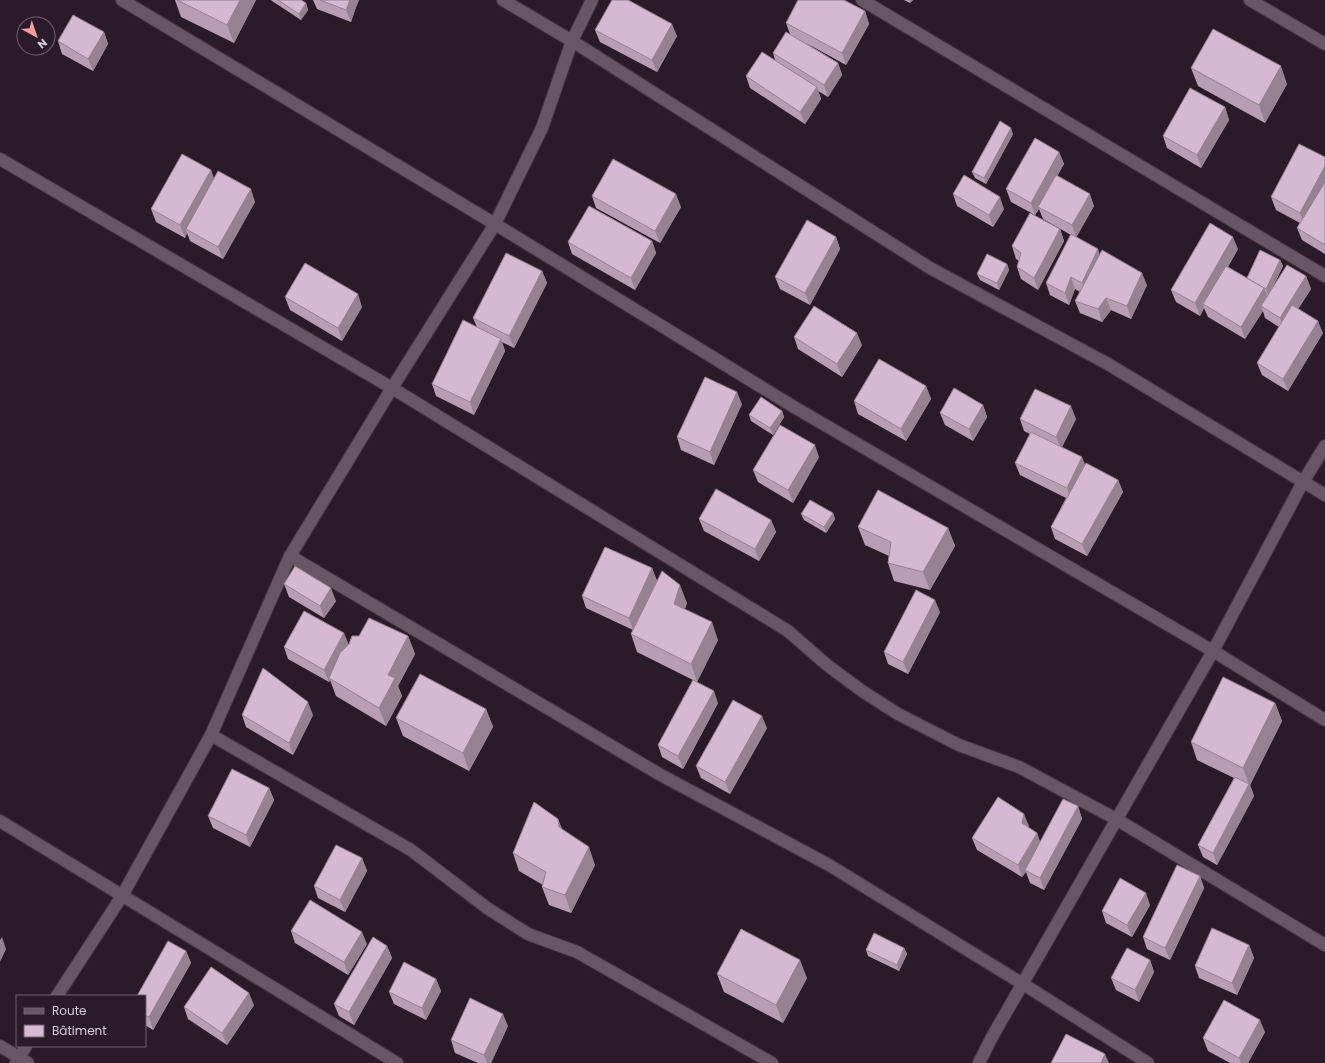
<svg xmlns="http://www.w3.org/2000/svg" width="1325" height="1063" viewBox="0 0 1325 1063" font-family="Poppins,sans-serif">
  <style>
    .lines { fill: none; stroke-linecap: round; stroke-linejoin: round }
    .minor-casing { stroke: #433642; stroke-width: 14 }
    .minor { stroke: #685667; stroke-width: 12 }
    .wall { fill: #b79eb4 }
    .shaded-wall { fill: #958192 }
    .building { fill: #d5b8d1; stroke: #958192 }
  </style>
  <rect width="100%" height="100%" fill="#2b1b2a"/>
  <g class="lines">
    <defs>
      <g id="minor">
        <path d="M122,0L495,224L794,407L1213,651L1325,720"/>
        <path d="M503,0L572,41L930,268L1108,364L1325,495"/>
        <path d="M862,0L1325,276"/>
        <path d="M1250,0L1325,44"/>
        <path d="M0,159L392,388L788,631L827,665L862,691L898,714L959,745L1019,767L1116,819L1325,945"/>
        <path d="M290,556L659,774L829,865L1023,984L1148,1063"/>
        <path d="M211,735L411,850L487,908L528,934L577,952L772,1063"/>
        <path d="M0,821L397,1063"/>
        <path d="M57,996L122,896L211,735L290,556L392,388L495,224L542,128L572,41L592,0"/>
        <path d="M0,1046L28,1063"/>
        <path d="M16,1063L26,1046"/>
        <path d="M979,1063L992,1037L1213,651L1303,482L1325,446"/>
      </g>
    </defs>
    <use href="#minor" class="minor-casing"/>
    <use href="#minor" class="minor"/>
  </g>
  <g class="wall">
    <path d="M175,0H256L234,43L181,17Z"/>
    <path d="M271,0H301L306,3L308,10L301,20L272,1Z"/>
    <path d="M313,0H359L356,7L351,22L317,9Z"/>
    <path d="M904,0H913L910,3Z"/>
    <path d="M865,11L869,24L846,65L806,43L838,63L842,75L828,97L818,91L821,99L805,124L750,88L746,76L775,60L773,53L790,34L786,23Z"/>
    <path d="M595,30L677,36L657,72L600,42Z"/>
    <path d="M104,32L108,44L93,71L62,54L58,41Z"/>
    <path d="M1191,68L1287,84L1265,123L1198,86Z"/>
    <path d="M1225,107L1229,120L1201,168L1167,148L1163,136Z"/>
    <path d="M1013,134L986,184L975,178L972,172Z"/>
    <path d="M1059,152L1064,164L1057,176L1094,206L1076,237L1100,255L1147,285L1131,319L1111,310L1102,322L1080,313L1075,301L1080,292L1075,289L1069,305L1050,295L1046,283L1071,235L1043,219L1039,209L1035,215L1011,202L1006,189Z"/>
    <path d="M1325,157V254L1302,240L1297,228L1300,223L1276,210L1271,197Z"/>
    <path d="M211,170L214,179L255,202L223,259L190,241L187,233L185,238L156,222L151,209Z"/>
    <path d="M953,194L1004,209L993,227L957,206Z"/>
    <path d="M592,196L681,207L660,243L596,208Z"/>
    <path d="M1060,229L1064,241L1038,290L1021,279L1017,267L1019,261L1016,259L1012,246Z"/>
    <path d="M836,237L840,249L810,305L780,289L775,277Z"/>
    <path d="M652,241L656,253L635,290L572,254L568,242Z"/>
    <path d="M1238,249L1228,267L1247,278L1280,260L1283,266L1272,289L1306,276L1311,289L1298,309L1323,333L1288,391L1262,375L1257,363L1279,327L1265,318L1263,311L1245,339L1208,317L1204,308L1200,316L1176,302L1171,290Z"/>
    <path d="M1007,264L1009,270L999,290L980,280L977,274Z"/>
    <path d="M542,271L547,283L514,348L502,342L505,351L474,415L436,396L432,384L477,327L473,318Z"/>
    <path d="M285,297L362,307L342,341L290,310Z"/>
    <path d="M794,337L862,345L842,377L798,349Z"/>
    <path d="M926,386L931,399L906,441L858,414L854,401Z"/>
    <path d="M742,404L714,465L681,450L677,437Z"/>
    <path d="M983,405L987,417L973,441L945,425L940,413Z"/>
    <path d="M782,411L784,417L773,435L751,421L749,415Z"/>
    <path d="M1020,419H1076L1062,447L1085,465L1118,480L1123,492L1087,556L1055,539L1051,527L1066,498L1020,475L1015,463L1030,434L1024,431Z"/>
    <path d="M819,457L793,503L758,482L753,470Z"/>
    <path d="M833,513L835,519L826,533L804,520L801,514Z"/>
    <path d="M699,519L771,520L776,532L759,561L704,531Z"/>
    <path d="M858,527L948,528L955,546L930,590L894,581L888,563L889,556L865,545Z"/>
    <path d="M652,568L657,581L687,603L685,609L718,640L697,682L637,652L631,634L633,630L586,608L582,596Z"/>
    <path d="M284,584L336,601L324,618L289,597Z"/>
    <path d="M940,612L908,674L888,664L884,652Z"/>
    <path d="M408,636L415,654L398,686L402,696L386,726L336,696L330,680L329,682L288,659L284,647L348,644Z"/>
    <path d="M718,703L683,769L662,757L658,745Z"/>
    <path d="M1275,703L1282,721L1250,785L1254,796L1217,865L1203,857L1198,845L1234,778L1197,760L1191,742Z"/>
    <path d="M486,709L493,727L469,771L403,736L396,718Z"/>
    <path d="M242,715H313L293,755L246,727Z"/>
    <path d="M767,728L730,794L701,778L696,766Z"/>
    <path d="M269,788L274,800L250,847L213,828L208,816Z"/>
    <path d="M1078,806L1082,819L1044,890L1030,883L1026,872L1022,877L977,850L972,838L1029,826L1028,828L1037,833L1040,842Z"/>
    <path d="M558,819L562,829L595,865L571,913L549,905L542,887L543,885L519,871L513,853Z"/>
    <path d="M362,858L367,871L345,912L318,898L314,886Z"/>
    <path d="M1200,876L1204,888L1170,960L1147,949L1143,937Z"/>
    <path d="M1150,905L1132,937L1106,923L1102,911Z"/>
    <path d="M291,931L367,944L348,975L295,943Z"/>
    <path d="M1249,945L1254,958L1237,995L1199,978L1195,966Z"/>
    <path d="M387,946L392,958L354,1025L339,1016L334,1004Z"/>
    <path d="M904,948L907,954L899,971L868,956L866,950Z"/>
    <path d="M186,951L191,963L153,1030L145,1025V996Z"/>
    <path d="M1150,960L1154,972L1139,1002L1116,990L1111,978Z"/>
    <path d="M717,974L807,978L783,1023L724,992Z"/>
    <path d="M436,979L441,991L426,1020L394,1004L389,992Z"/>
    <path d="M254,1005L227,1045L188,1019L184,1007Z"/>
    <path d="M508,1026L491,1063H478L455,1053L451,1040Z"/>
    <path d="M1265,1032L1248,1063H1230L1208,1051L1203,1038Z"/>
  </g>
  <g class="shaded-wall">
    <path d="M240,0H256L234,43L227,25Z"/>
    <path d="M350,0H359L356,7L351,22L346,10Z"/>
    <path d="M909,0H913L910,3Z"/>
    <path d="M306,3L308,10L301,20L299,14Z"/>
    <path d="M865,11L869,24L846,65L842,53Z"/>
    <path d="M672,24L677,36L657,72L652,60Z"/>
    <path d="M104,32L108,44L93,71L88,59Z"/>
    <path d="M838,63L842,75L828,97L824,85Z"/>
    <path d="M1281,66L1287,84L1265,123L1259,105Z"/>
    <path d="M817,87L821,99L805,124L800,112Z"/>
    <path d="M1225,107L1229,120L1201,168L1197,155Z"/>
    <path d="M1011,128L1013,134L986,184L984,178Z"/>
    <path d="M1059,152L1064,164L1040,208L1038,207L1039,209L1035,215L1031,203Z"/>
    <path d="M1325,166V187L1305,225L1300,213Z"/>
    <path d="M211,170L215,182L186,229L187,233L185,238L180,225Z"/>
    <path d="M251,189L255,202L223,259L218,247Z"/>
    <path d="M676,194L681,207L660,243L655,231Z"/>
    <path d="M1090,194L1094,206L1076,238L1072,225Z"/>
    <path d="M1000,197L1004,209L993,227L989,215Z"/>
    <path d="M1060,229L1064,241L1038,290L1034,278Z"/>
    <path d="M836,237L840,249L810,305L805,293Z"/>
    <path d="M1233,237L1238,249L1205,306L1203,304L1204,308L1200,316L1195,303Z"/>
    <path d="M652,241L656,253L635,290L631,278Z"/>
    <path d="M1098,249L1102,261L1086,295L1082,283Z"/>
    <path d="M1280,260L1283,266L1268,296L1266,289Z"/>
    <path d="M1007,264L1009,270L999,290L997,283Z"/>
    <path d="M542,271L547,283L514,348L509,336Z"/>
    <path d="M1142,273L1147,285L1131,319L1127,306Z"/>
    <path d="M1306,276L1311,289L1285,330L1280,318Z"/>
    <path d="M1071,277L1075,289L1069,305L1065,293Z"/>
    <path d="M1264,288L1269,300L1261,306L1263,311L1245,339L1241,327Z"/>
    <path d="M358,294L362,307L342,341L338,328Z"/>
    <path d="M1106,298L1111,310L1102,322L1098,309Z"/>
    <path d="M1318,321L1323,333L1288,391L1283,379Z"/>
    <path d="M857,333L862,345L842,377L837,364Z"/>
    <path d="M501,339L505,351L474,415L470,402Z"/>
    <path d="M926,386L931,399L906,441L901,429Z"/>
    <path d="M737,392L742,404L714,465L710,452Z"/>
    <path d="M983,405L987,417L973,441L969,429Z"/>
    <path d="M1071,406L1076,419L1061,449L1056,437Z"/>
    <path d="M782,411L784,417L773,435L770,428Z"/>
    <path d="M815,445L819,457L793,503L788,490Z"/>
    <path d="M1082,457L1087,469L1071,501L1067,488Z"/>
    <path d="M1118,480L1123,492L1087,556L1082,544Z"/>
    <path d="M833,513L835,519L826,533L824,527Z"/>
    <path d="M771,520L776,532L759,561L755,549Z"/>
    <path d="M948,528L955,546L930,590L923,572Z"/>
    <path d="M652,568L657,581L633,630L629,618Z"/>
    <path d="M680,585L687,603L680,622L674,604Z"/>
    <path d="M331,588L336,601L324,618L320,606Z"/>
    <path d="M935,600L940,612L908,674L903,662Z"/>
    <path d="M712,622L718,640L697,682L691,664Z"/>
    <path d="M344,633L349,645L329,678L330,680L329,682L324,670Z"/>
    <path d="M408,636L415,654L398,686L402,696L386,726L379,708L388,675Z"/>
    <path d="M714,691L718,703L683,769L678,756Z"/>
    <path d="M308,702L313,715L293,755L289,743Z"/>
    <path d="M1275,703L1282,721L1250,785L1254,796L1217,865L1213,853L1249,785L1243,768Z"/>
    <path d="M486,709L493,727L469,771L463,753Z"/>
    <path d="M762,716L767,728L730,794L725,782Z"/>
    <path d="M269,788L274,800L250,847L246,835Z"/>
    <path d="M1078,806L1082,819L1044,890L1040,878Z"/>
    <path d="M1024,814L1029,826L1026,836L1022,823Z"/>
    <path d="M558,819L564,837L559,827Z"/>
    <path d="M1037,833L1041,845L1025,870L1026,872L1022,877L1018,865Z"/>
    <path d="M589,847L595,865L571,913L565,895Z"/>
    <path d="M362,858L367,871L345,912L340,900Z"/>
    <path d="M1200,876L1204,888L1170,960L1165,948Z"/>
    <path d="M1146,893L1150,905L1132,937L1127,925Z"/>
    <path d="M362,932L367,944L348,975L344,962Z"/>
    <path d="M2,937L6,949L0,962V940Z"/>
    <path d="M1249,945L1254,958L1237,995L1232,983Z"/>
    <path d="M387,946L392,958L354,1025L349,1012Z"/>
    <path d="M904,948L907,954L899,971L897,965Z"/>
    <path d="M186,951L191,963L153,1030L149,1017Z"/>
    <path d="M800,960L807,978L783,1023L776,1005Z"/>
    <path d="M1150,960L1154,972L1139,1002L1135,990Z"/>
    <path d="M436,979L441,991L426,1020L422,1008Z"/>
    <path d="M249,993L254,1005L227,1045L222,1033Z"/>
    <path d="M503,1014L508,1026L491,1063H487L484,1055Z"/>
    <path d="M1260,1020L1265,1032L1248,1063H1241L1239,1058Z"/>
    <path d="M1105,1054L1109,1063H1101Z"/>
  </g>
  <g class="building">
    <path d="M177,0H240L227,25Z"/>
    <path d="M278,0H301L306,3L299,14Z"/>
    <path d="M320,0H350L346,10Z"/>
    <path d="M612,0H628L672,24L652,60L595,30Z"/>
    <path d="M798,0H844L865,11L842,53L786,23Z"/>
    <path d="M73,15L104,32L88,59L58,41Z"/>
    <path d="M1213,29L1281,66L1259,105L1191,68Z"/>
    <path d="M786,32L838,63L824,85L773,53Z"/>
    <path d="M762,52L817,87L800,112L746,76Z"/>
    <path d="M1190,88L1225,107L1197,155L1163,136Z"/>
    <path d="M1000,121L1011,128L984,178L972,172Z"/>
    <path d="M1035,138L1059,152L1031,203L1006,189Z"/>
    <path d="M1299,144L1325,157V166L1300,213L1271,197Z"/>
    <path d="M182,154L211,170L180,225L151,209Z"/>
    <path d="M613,159L676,194L655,231L592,196Z"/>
    <path d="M218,171L251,189L218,247L186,229Z"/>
    <path d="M964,175L1000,197L989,215L953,194Z"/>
    <path d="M1056,175L1090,194L1072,225L1038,207Z"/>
    <path d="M1325,182V245L1297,228Z"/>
    <path d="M589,206L652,241L631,278L568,242Z"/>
    <path d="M1030,213L1060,229L1034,278L1017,267L1021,253L1012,246Z"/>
    <path d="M807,220L836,237L805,293L775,277Z"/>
    <path d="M1210,223L1233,237L1195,303L1171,290Z"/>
    <path d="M1071,234L1098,249L1082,283L1071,277L1065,293L1046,283Z"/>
    <path d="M1102,250L1142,273L1127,306L1106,298L1098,309L1075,301Z"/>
    <path d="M1260,250L1280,260L1266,289L1247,278Z"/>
    <path d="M506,253L542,271L509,336L473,318Z"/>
    <path d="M987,254L1007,264L997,283L977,274Z"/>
    <path d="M305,263L358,294L338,328L285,297Z"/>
    <path d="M1287,265L1306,276L1280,318L1261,306Z"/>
    <path d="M1226,266L1264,288L1241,327L1203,304Z"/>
    <path d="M1292,305L1318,321L1283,379L1257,363Z"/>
    <path d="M814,306L857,333L837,364L794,337Z"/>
    <path d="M463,320L501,339L470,402L432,384Z"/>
    <path d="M879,359L926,386L901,429L854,401Z"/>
    <path d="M705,377L737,392L710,452L677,437Z"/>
    <path d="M954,388L983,405L969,429L940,413Z"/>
    <path d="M1035,389L1071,406L1056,437L1020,419Z"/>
    <path d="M761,397L782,411L770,428L749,415Z"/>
    <path d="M780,425L815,445L788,490L753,470Z"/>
    <path d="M1031,432L1082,457L1067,488L1015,463Z"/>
    <path d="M1086,463L1118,480L1082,544L1051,527Z"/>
    <path d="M716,489L771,520L755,549L699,519Z"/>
    <path d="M878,490L948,528L923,572L888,563L891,542L858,527Z"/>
    <path d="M810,500L833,513L824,527L801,514Z"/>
    <path d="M605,547L652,568L629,618L582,596Z"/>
    <path d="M295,566L331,588L320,606L284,584Z"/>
    <path d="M662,571L680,585L674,604L712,622L691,664L631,634Z"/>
    <path d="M916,590L935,600L903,662L884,652Z"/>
    <path d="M304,611L344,633L324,670L284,647Z"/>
    <path d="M369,618L408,636L388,675L395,678L379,708L329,678L340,653L349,644L352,636H359Z"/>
    <path d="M263,668L308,702L289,743L242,715Z"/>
    <path d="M420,674L486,709L463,753L396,718Z"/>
    <path d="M1223,677L1275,703L1243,768L1191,742Z"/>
    <path d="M693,680L714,691L678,756L658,745Z"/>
    <path d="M733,700L762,716L725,782L696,766Z"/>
    <path d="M232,769L269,788L246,835L208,816Z"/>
    <path d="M1235,777L1249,784L1213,853L1198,845Z"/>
    <path d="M998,797L1024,814L1022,823L1037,833L1018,865L972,838Z"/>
    <path d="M1063,799L1078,806L1040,878L1025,870Z"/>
    <path d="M534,802L558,819L559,827L589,847L565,895L542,887L546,872L513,853Z"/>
    <path d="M336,845L362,858L340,900L314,886Z"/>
    <path d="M1177,865L1200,876L1165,948L1143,937Z"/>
    <path d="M1120,878L1146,893L1127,925L1102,911Z"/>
    <path d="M310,900L362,932L344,962L291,931Z"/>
    <path d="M1212,928L1249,945L1232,983L1195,966Z"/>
    <path d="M741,929L800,960L776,1005L717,974Z"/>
    <path d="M874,933L904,948L897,965L866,950Z"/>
    <path d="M373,937L387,946L349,1012L334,1004Z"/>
    <path d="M168,941L186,951L149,1017L145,1015V996H137Z"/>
    <path d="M1127,948L1150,960L1135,990L1111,978Z"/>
    <path d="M404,962L436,979L422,1008L389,992Z"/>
    <path d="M211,967L249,993L222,1033L184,1007Z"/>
    <path d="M470,998L503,1014L484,1055L451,1040Z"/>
    <path d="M1224,1000L1260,1020L1239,1058L1203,1038Z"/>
    <path d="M1066,1034L1105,1054L1101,1063H1051Z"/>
  </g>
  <rect x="16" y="995" width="130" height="52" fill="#2b1b2a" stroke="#716370"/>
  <rect x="24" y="1008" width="20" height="6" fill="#685667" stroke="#716370"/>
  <text x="52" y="1015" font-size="12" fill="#d9ced8">Route</text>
  <rect x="24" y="1025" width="20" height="12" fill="#d5b8d1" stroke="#716370"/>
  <text x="52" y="1035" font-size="12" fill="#d9ced8">Bâtiment</text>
  <g transform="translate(36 36) rotate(140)"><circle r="19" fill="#2b1b2a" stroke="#716370"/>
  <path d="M0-3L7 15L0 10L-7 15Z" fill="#f49b9f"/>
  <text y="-6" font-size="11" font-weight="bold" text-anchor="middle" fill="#d9ced8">N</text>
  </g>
</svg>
